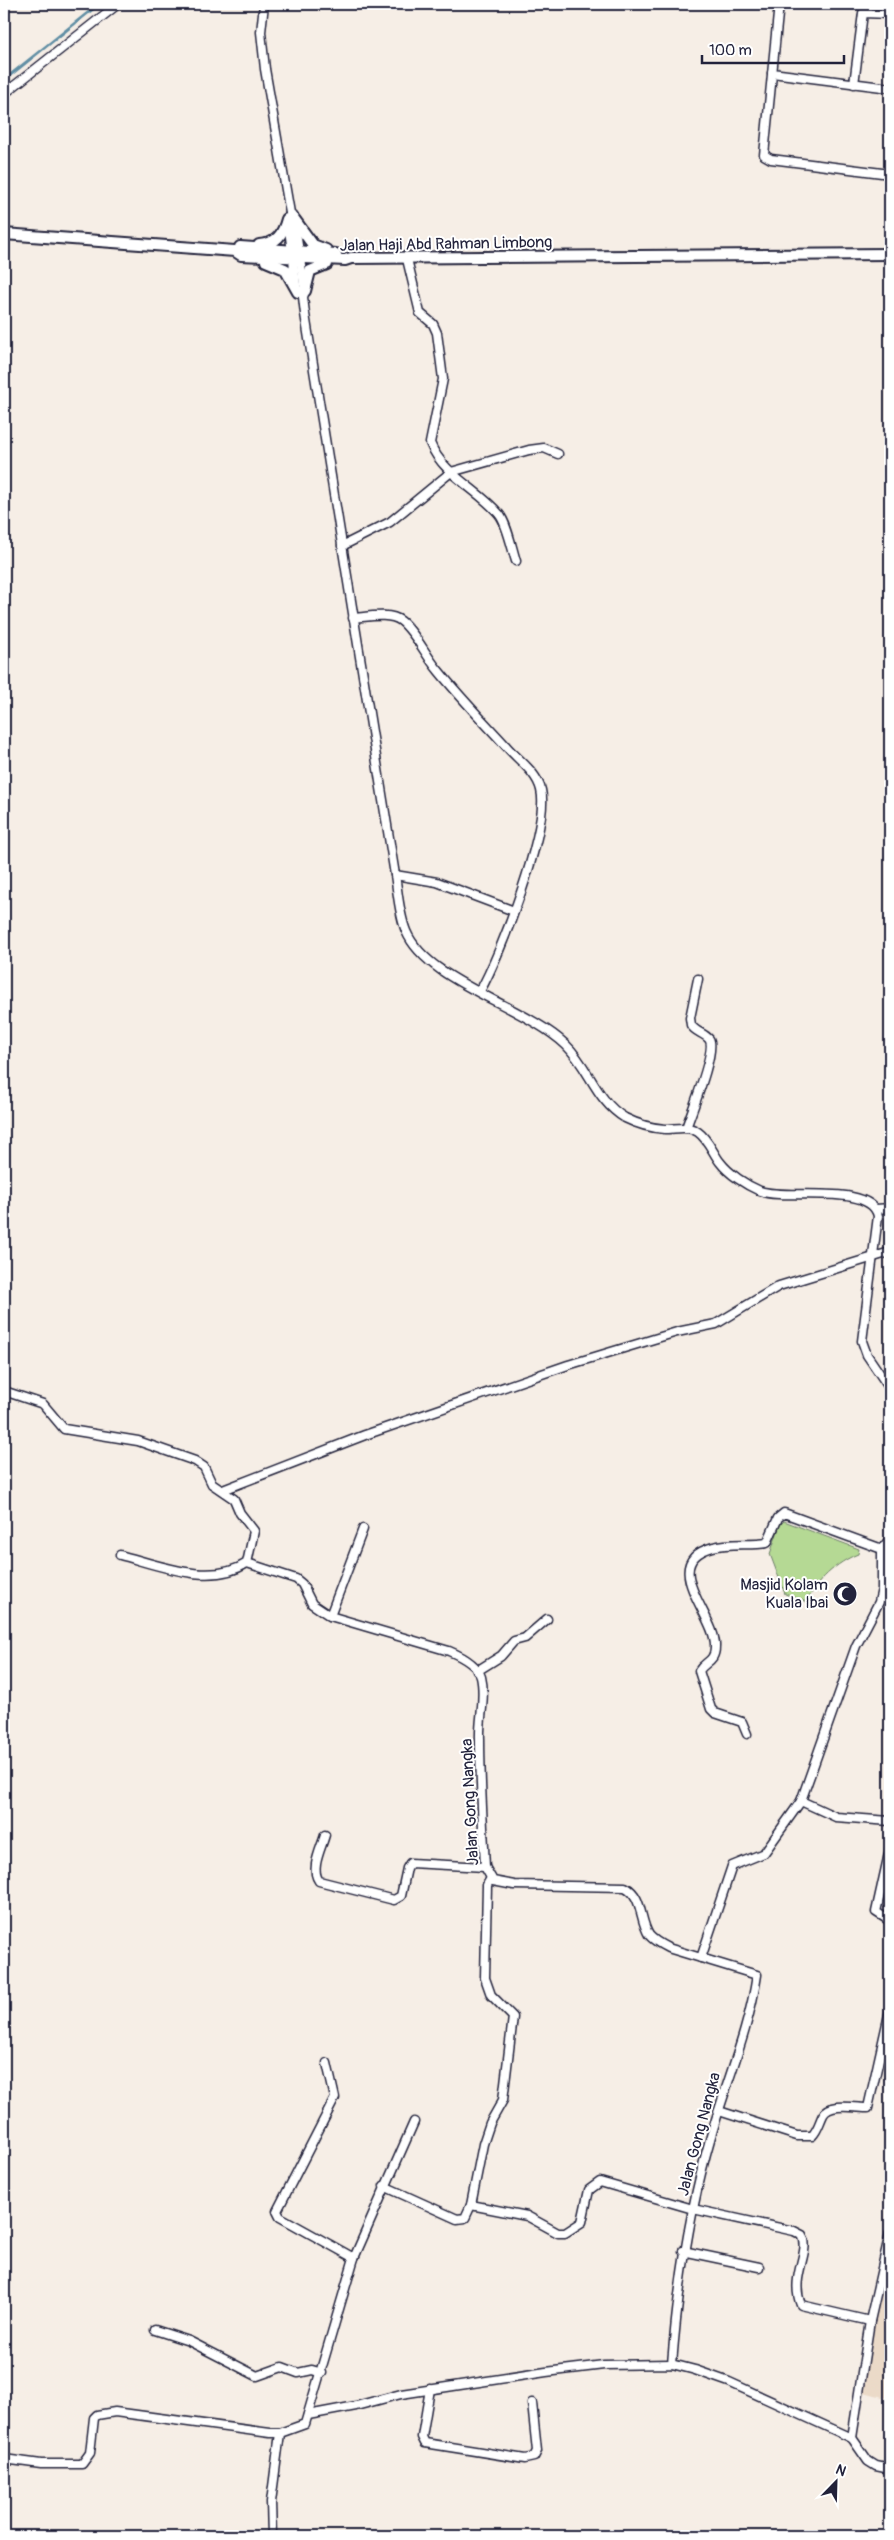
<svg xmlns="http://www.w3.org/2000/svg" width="894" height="2540" viewBox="0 0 894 2540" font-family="Pangolin,sans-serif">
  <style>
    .built { fill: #ebdac8 }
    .green { fill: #b5d994; stroke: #6c7e68 }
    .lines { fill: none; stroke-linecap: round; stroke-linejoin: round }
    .stream { stroke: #608ea4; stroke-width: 3 }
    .street-casing { stroke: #22223b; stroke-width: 11 }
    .secondary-casing { stroke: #22223b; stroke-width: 14 }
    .street { stroke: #fff; stroke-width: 8 }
    .secondary { stroke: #fff; stroke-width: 10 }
    .labels { text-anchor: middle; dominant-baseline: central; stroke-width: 4; stroke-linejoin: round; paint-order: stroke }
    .street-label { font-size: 16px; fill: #22223b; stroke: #fff }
    .poi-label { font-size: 16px; fill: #22223b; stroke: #fff; text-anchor: end }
  </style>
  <rect width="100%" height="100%" fill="#f6eee6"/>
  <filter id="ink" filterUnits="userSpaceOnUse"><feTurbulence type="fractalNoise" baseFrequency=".02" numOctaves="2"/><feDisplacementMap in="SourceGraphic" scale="10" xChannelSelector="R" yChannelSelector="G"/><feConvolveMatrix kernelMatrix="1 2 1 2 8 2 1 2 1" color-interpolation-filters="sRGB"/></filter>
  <g filter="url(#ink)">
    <path class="built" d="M890,2247V2399L864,2392L874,2322Z"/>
    <path class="green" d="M784,1521L859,1549L858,1554C837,1562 815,1582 807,1602L785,1594L770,1554L780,1525Z"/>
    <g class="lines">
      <path class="stream" d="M4,80L99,4"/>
      <defs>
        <g id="street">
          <path d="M264,4L261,32L265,69L290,213L294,219L305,291L303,297L305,314L395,875C398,893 399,914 406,931C427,982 524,1005 566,1045C589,1067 596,1101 625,1118C637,1124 651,1128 665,1129C676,1129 688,1125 698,1132C708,1139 713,1153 720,1162C729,1174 746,1185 760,1191C786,1201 871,1182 878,1216L862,1341L867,1355L890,1389"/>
          <path d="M779,4L764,155L771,159L890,174"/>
          <path d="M772,73L890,88"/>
          <path d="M854,84L863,13L890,14"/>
          <path d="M4,94L118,4"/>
          <path d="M288,221L296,284"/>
          <path d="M407,259L420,313L433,324L437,333L443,379L430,443C443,475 478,489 499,514C507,523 512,549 516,561"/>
          <path d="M342,546L390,522L451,472L529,450L544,448L558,454"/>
          <path d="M353,618C367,617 390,612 401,621C415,632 426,656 438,670C459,696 483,721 506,746C518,760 537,772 541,790C550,827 500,956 480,991"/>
          <path d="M395,875L437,882L514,911"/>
          <path d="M686,1128C691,1113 717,1049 709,1039C704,1033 695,1032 691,1025L690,1018L698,979"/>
          <path d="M876,1209L890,1208"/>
          <path d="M4,1391L43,1404L64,1429L138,1441L195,1461L204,1467L212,1484L234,1499L240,1513L254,1531L247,1563C211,1587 158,1565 120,1555"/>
          <path d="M223,1490L365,1435L568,1365L677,1332L716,1324L779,1286L890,1252"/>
          <path d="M247,1563L296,1579L302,1584L312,1604L330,1616L449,1651C461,1656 477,1664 481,1677C486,1697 479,1719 480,1739C480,1782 483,1824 485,1867L493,1881L514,1885L625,1887C643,1896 639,1919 649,1935C654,1941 662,1945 668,1948L757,1975C749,2030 726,2083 711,2136C689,2211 678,2287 672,2364"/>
          <path d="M330,1616L363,1529"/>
          <path d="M477,1671L501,1656L514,1641L525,1638L547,1619"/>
          <path d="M747,1734L742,1722L715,1713L711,1709L699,1671C705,1661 715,1662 715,1647C717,1616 656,1563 713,1547C731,1542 749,1546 767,1543L778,1518L784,1513L882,1549"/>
          <path d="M801,1801L856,1646L879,1602L882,1589V1549L890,1539"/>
          <path d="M325,1835C321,1849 310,1869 319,1881L394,1900L401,1896L407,1868L410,1863L485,1867"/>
          <path d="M890,1849L876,1912L890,1921"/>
          <path d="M701,1958L732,1866L764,1853L801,1801L836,1817L890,1821"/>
          <path d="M327,2063L335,2098L277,2211L280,2217L354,2258"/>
          <path d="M719,2111L797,2136H812C818,2130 819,2123 823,2115C829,2102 856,2108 868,2108L890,2010"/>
          <path d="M384,2186L457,2219L465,2218L471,2205L483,2144L490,2123L503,2100L513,2017L491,1995L485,1978L487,1885L491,1878"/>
          <path d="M471,2205L527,2216L558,2233H565L582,2222L589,2190L600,2182L693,2209L794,2231L802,2235C812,2251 789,2276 801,2305L870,2321"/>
          <path d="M683,2251L759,2267"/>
          <path d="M155,2330L189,2341L257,2376L282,2367L298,2373L312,2370L322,2373"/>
          <path d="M430,2389L422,2437L425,2443L525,2459L534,2457L537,2451L532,2403"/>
          <path d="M308,2415L356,2406L401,2394L546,2372L604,2365L672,2364L695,2370L729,2382L852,2438L868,2461L876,2466L890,2469"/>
          <path d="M852,2438L870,2321L890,2233"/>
          <path d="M4,2459L41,2464H82L90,2453L94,2418L97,2415L115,2412L270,2433H280L305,2424L354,2258L414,2122"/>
          <path d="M272,2536L271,2502L280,2433"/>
        </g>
        <g id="secondary">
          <path d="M294,219L313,245L326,250"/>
          <path d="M4,234L235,251L241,255L345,260L351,258L890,254"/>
          <path d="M259,245C277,244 283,234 287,219"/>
          <path d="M240,247L336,254"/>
          <path d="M266,261L285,269L298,292"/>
          <path d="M305,291L310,271L327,264"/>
        </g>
      </defs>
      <use href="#street" class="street-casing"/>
      <use href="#secondary" class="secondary-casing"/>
      <use href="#street" class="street"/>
      <use href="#secondary" class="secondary"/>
    </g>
  </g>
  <defs>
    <symbol id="mosque-disc" viewBox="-11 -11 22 22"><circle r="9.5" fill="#22223b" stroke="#fff"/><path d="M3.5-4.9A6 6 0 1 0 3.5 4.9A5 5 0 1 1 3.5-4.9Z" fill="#fff"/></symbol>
  </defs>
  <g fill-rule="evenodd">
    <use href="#mosque-disc" x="831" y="1580" width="28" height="28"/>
  </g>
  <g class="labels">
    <g class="street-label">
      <text transform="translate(446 244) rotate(-1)">Jalan Haji Abd Rahman Limbong</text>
      <text transform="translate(470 1802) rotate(-93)">Jalan Gong Nangka</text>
      <text transform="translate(699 2134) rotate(-75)">Jalan Gong Nangka</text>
    </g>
    <g class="poi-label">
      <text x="828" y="1585">Masjid Kolam<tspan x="828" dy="18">Kuala Ibai</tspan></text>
    </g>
  </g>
  <rect width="894" height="2540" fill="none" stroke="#fff" stroke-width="20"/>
  <rect x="10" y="10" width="874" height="2520" fill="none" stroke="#22223b" stroke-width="2" filter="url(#ink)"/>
  <g transform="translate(836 2482) rotate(23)" stroke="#ffffff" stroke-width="4" paint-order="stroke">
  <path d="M0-4L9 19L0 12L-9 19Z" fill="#22223b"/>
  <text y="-8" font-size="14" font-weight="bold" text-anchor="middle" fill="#22223b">N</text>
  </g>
  <path d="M702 55v8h142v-8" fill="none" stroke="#22223b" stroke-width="2.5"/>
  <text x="709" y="55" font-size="15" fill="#22223b" stroke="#ffffff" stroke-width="4" paint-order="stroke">100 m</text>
</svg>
